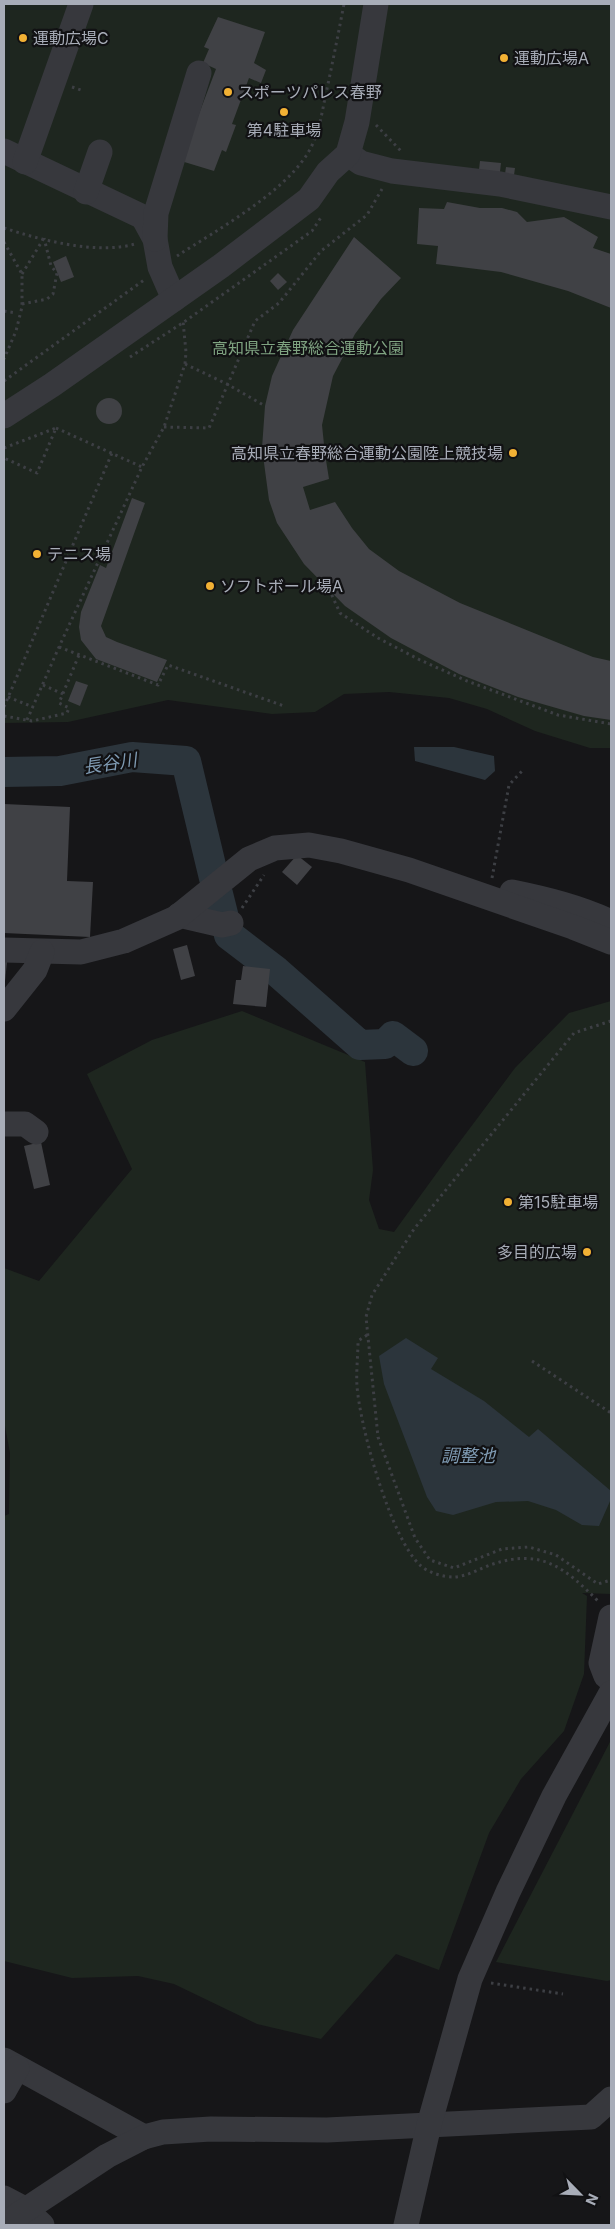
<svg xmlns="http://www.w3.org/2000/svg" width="615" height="2229" viewBox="0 0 615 2229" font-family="Inter,'Noto Sans JP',sans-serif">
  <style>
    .green { fill: #1e261f }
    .water { fill: #2c353c }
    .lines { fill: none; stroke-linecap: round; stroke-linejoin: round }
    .river { stroke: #2c353c; stroke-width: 30 }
    .building { fill: #404145 }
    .path { stroke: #3d3f44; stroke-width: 3; stroke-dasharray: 2.5 4; stroke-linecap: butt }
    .minor { stroke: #37383d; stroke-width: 25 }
    .poi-dot { fill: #f2b134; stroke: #111113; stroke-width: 2 }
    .labels { text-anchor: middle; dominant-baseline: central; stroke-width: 4.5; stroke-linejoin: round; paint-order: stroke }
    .poi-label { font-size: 16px; fill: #a8adb8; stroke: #111113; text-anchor: start }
    .park-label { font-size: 16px; fill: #7fa381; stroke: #111113 }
    .water-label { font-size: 18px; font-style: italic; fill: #7f9bb3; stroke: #111113 }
  </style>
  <rect width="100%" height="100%" fill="#161618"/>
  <g class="green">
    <path d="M4,4H611V748H590L535,731L487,709L449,698L389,692L344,694L315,712L272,714L168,700L68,722L4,723Z"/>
    <path d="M611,1001V1594L582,1593L587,1596L584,1674L564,1731L521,1779L489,1833L439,1970L396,1954L321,2039L257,2024L174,1984L138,1976L72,1978L4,1961V1516L9,1514L10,1453L4,1421V1268L39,1281L132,1169L87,1074L152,1040L242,1011L365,1062L373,1170L369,1200L379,1229L394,1232L452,1152L515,1068L569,1013Z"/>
    <path d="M611,1740V1980L607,1981L496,1962Z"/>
  </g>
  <g class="water">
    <path d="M414,747H454L494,756L495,771L485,780L415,761Z"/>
    <path d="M406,1338L438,1358L431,1369L484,1401L529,1437L538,1429L611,1491V1499L599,1526L582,1525L556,1510L528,1501L496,1502L453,1515L436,1511L427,1497L384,1384L379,1356Z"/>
  </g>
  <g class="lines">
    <g class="river">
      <path d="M4,772L60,771L132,757L186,761L214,878"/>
      <path d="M218,894L224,918"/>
      <path d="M228,931L229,935L276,971L360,1045L385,1044L393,1036L413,1051"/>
    </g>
  </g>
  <g class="building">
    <path d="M218,17L265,32L254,63L266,70L261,83L249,78L232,124L236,125L226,152L222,150L214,171L181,161L216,69L203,63L209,49L204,47Z"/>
    <path d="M480,161L501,163L499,180L478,178Z"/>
    <path d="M506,167L515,168L513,182L504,181Z"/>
    <path d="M447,202L480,208H502L517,212L527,222L564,217L598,237L593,248L611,254V308L568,291L501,272L436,264L438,246L417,244L419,208L444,209Z"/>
    <path d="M354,237L401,278L381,299L355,334L333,376L322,425L325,454L329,479L303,487L310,510L335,502L352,528L369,549L399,571L460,603L593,657L611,661V720L584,716L518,697L459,674L391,638L345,606L304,564L277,523L269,500L262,448L265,406L272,376L293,330Z"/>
    <path d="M66,256L74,277L61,282L53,262Z"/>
    <path d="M278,273L287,282L278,290L270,281Z"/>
    <circle cx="109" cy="411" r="13"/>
    <path d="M132,498L145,503L101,626L106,637L117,642L167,660L157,682L96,659L81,640L79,627L81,612L100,565L106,568Z"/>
    <path d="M76,681L88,685L80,706L68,701Z"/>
    <path d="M4,804L70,807L67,881L93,882L90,937L4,933Z"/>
    <path d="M297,855L312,867L297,885L282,872Z"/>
    <path d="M187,945L195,976L181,980L173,949Z"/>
    <path d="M4,962H7L4,991Z"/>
    <path d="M243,966L270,969L266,1007L233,1004L236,980H241Z"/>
    <path d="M41,1142L50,1185L34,1189L24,1146Z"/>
  </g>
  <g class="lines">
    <g class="path">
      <path d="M72,87L81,90"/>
      <path d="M376,125L401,151"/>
      <path d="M4,228C41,240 96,255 135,244"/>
      <path d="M4,242L22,274V307L16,331L4,359"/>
      <path d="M177,256C217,230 280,195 306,156C318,138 321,118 325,98C332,66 338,35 344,4"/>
      <path d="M22,274L44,238"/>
      <path d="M22,304L47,299L53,294L57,273L51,266L44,238"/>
      <path d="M4,311L16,313"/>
      <path d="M130,357L184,322L312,231L322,216"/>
      <path d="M185,364L227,384L265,406"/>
      <path d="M4,381L144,280"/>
      <path d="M164,427L209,428L255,321L279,303L321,251L367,215L382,189"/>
      <path d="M56,428L142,467"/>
      <path d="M4,448L56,428L37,473L4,458"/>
      <path d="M329,589L340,613L378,638L420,660L467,681L558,715L611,724"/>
      <path d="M59,647L158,685L168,665L284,706"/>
      <path d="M43,685L63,694"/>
      <path d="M8,697L33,707"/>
      <path d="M4,707L112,453"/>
      <path d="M4,716L32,721L67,713L69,708L59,703L79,655"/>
      <path d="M27,720L59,647L142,467L164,427L185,364L186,352L183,321"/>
      <path d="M492,878L509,785L523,770"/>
      <path d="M242,908L264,875"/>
      <path d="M611,1021L574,1033L414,1229L372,1295L366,1317L378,1437L415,1538L430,1560L454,1568L502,1549L529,1547L556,1555L598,1584L611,1580"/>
      <path d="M367,1335L358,1341C358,1356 356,1372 357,1386C360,1427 391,1540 421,1566C429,1573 444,1577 453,1577C467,1577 480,1568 493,1564C542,1548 565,1568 599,1602"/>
      <path d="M532,1361L611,1413"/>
      <path d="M491,1983L563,1994"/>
    </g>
    <g class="minor">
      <path d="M4,151L143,217L155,239L160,267L174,299"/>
      <path d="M348,154L361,163L392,171L500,184L611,207"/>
      <path d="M25,162L81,4"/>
      <path d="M86,192L100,152"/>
      <path d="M155,239L156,213L199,73"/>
      <path d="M4,416L52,385L221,266L309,199L328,172L348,154L357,122L376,4"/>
      <path d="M512,892C546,899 579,907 611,922"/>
      <path d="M179,915L222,925L231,923"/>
      <path d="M4,950L81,952L124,941L176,918L249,859L275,848L309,845L341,851L409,870L573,927L611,942"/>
      <path d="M4,1009L35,970L42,952"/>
      <path d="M4,1124H25L36,1132"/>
      <path d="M611,1617L601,1663L606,1676L611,1679"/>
      <path d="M4,2060L144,2137"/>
      <path d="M4,2091L17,2068"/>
      <path d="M4,2198L25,2209L42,2225"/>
      <path d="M4,2224L107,2156L144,2137L163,2132L211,2129L327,2130L591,2117L611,2099"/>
      <path d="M406,2225L429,2125L470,1979L508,1892L554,1796L611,1693"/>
    </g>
  </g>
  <g class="poi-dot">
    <circle cx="23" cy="38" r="5"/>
    <circle cx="504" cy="58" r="5"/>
    <circle cx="228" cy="92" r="5"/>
    <circle cx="284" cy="112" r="5"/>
    <circle cx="513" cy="453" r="5"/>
    <circle cx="37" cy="554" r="5"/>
    <circle cx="210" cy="586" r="5"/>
    <circle cx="508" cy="1202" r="5"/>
    <circle cx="587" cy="1252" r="5"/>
  </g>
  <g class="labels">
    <g class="poi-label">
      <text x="33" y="38">運動広場C</text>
      <text x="514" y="58">運動広場A</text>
      <text x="238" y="92">スポーツパレス春野</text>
      <text x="284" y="130" text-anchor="middle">第4駐車場</text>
      <text x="503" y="453" text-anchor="end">高知県立春野総合運動公園陸上競技場</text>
      <text x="47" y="554">テニス場</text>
      <text x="220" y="586">ソフトボール場A</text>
      <text x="518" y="1202">第15駐車場</text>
      <text x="577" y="1252" text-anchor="end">多目的広場</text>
    </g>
    <g class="park-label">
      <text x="308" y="348">高知県立春野総合運動公園</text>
    </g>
    <g class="water-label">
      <text transform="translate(110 763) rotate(-8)">長谷川</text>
      <text x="468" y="1455">調整池</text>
    </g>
  </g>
  <rect width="615" height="2229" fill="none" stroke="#a8adb8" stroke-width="10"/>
  <g transform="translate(580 2194) rotate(114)" stroke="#111113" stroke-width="4" paint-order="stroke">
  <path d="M0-4L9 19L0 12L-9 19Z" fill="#a8adb8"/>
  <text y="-8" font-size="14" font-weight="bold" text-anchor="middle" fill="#a8adb8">N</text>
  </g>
</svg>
